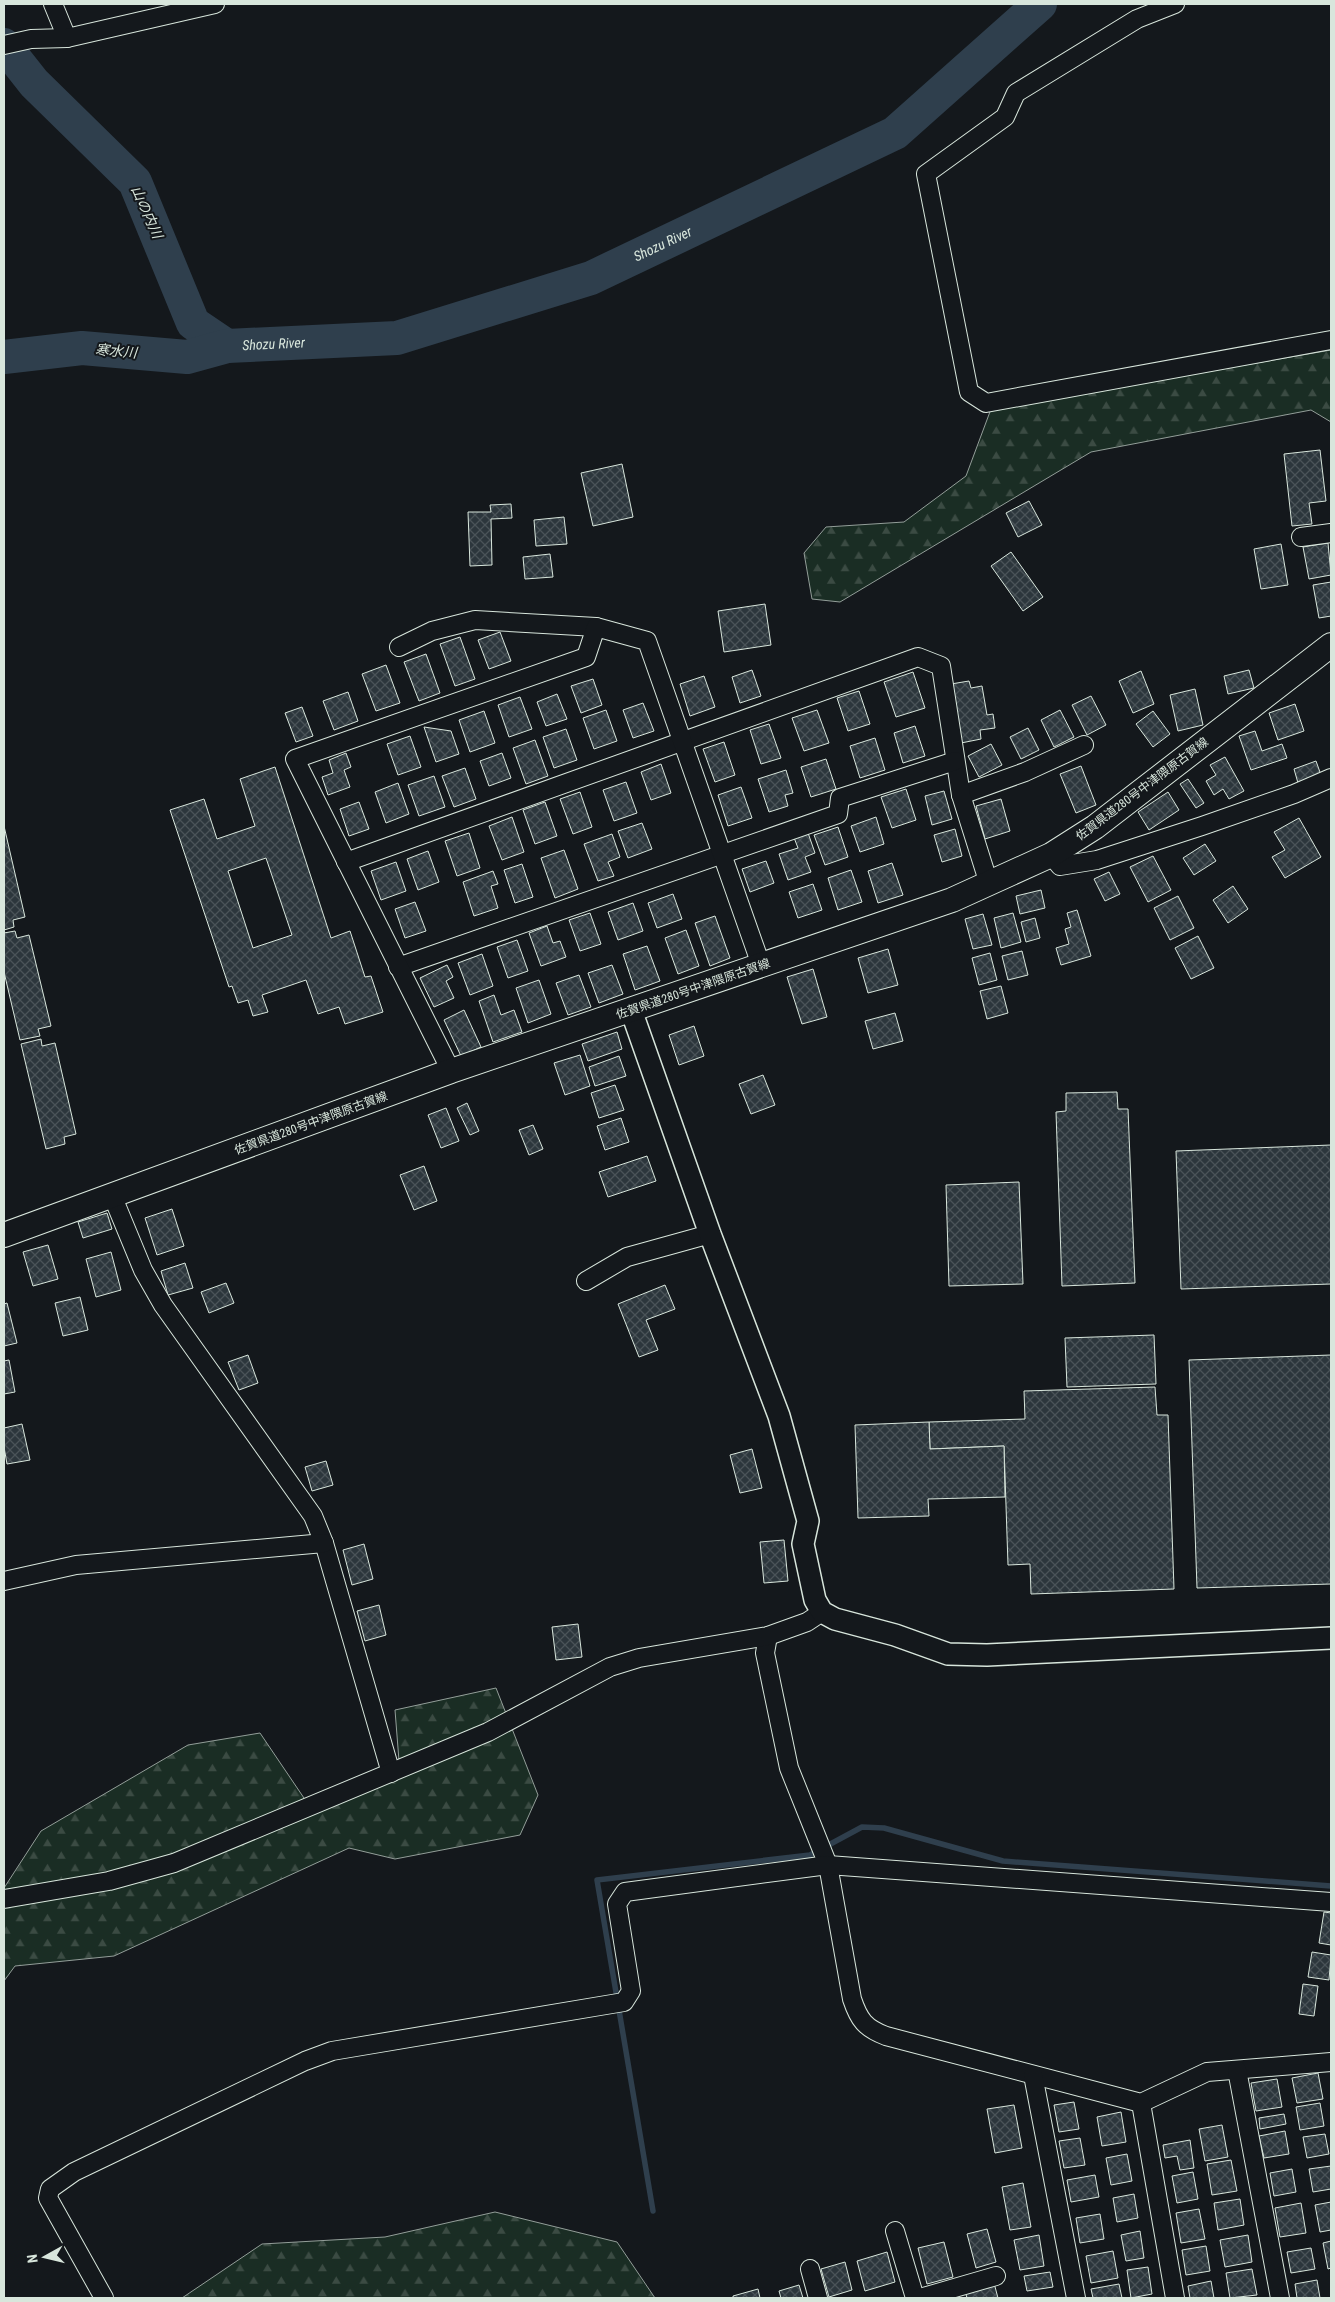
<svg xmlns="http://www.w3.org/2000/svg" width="1335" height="2302" viewBox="0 0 1335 2302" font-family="'Roboto Condensed','Noto Sans JP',sans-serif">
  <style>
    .forest { fill: url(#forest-firs); stroke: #939e99 }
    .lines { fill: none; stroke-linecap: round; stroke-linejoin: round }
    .stream { stroke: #2f3f4d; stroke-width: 5.5 }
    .river { stroke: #2f3f4d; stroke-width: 34 }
    .building { fill: url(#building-cross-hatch); stroke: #d8e6dc; fill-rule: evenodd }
    .minor-casing { stroke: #d8e6dc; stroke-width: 20 }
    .tertiary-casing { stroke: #d8e6dc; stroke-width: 24 }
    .secondary-casing { stroke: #d8e6dc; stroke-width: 26 }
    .minor { stroke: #14181c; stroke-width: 18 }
    .tertiary { stroke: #14181c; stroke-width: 21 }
    .secondary { stroke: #14181c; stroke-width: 24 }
    .labels { text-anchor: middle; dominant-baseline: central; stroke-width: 4; stroke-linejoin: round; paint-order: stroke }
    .street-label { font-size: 12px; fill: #d8e6dc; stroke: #14181c }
    .water-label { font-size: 14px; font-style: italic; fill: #d8e6dc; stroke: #14181c }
  </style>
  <defs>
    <pattern id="forest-firs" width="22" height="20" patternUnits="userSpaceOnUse" patternTransform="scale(1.25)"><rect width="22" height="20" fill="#1a2d24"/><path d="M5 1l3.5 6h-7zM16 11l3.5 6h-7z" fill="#3b4b43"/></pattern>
    <pattern id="building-cross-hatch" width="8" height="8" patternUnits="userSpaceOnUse" patternTransform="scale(1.25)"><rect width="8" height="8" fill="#2c363c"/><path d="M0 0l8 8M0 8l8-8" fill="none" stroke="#4a5358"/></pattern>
  </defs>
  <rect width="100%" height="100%" fill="#14181c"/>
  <g class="forest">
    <path d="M1331,350V422L1311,410L1091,452L840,602L812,599L804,553L826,527L904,522L966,476L991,409Z"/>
    <path d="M496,1688L538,1795L520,1835L395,1859L349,1848L114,1956L15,1966L4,1981V1888L41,1831L188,1745L260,1733L306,1801L399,1761L395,1710Z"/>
    <path d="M495,2212L617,2242L655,2298H182L262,2244L385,2237Z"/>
  </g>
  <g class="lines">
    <path class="stream" d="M653,2211L597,1880L810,1855L862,1827L884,1828L1003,1861L1331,1886"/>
    <g class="river">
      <path d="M4,45L34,83L135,182L193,323L227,346"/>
      <path id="s1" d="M4,357L82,348L187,357L227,346L397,338L591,278L895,133L1040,4"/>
    </g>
  </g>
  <g class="building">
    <path d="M1320,450L1326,501L1309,503L1312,524L1292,526L1284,454Z"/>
    <path d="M622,464L633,517L593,526L581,473Z"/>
    <path d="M1029,501L1042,525L1018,537L1006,513Z"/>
    <path d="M511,504L512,518L491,519L492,565L470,566L468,512H491L490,505Z"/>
    <path d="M564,517L567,544L536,546L534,520Z"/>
    <path d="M1328,543L1331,575L1309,579L1303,547Z"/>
    <path d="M1281,544L1288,585L1261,589L1254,549Z"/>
    <path d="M1011,552L1043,597L1023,611L991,566Z"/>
    <path d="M550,554L553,577L525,579L523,557Z"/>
    <path d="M1331,582V616L1319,618L1313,585Z"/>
    <path d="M765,604L771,645L724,652L718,611Z"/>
    <path d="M500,632L511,661L489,669L478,640Z"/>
    <path d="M460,637L475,679L455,686L440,644Z"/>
    <path d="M426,654L440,693L419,701L404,662Z"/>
    <path d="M386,665L400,703L376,711L362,674Z"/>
    <path d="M752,670L761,696L740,703L732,677Z"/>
    <path d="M1249,670L1254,688L1228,694L1224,676Z"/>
    <path d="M1141,671L1154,704L1133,713L1119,681Z"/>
    <path d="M913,672L925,708L896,717L884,682Z"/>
    <path d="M704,676L715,707L690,716L680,684Z"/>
    <path d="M593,679L602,705L581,713L571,686Z"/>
    <path d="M969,681L971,688L982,686L987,715L993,714L995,728L980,730L981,739L961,743L951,684Z"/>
    <path d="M1195,689L1203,725L1178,731L1170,695Z"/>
    <path d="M859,691L870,724L848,731L837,698Z"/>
    <path d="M348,692L358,721L334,730L323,701Z"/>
    <path d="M557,694L567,719L546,726L537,702Z"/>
    <path d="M1091,696L1106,725L1087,735L1072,705Z"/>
    <path d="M520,697L532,729L509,737L498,705Z"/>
    <path d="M643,703L654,731L633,738L623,710Z"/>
    <path d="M1295,704L1304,731L1278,740L1269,713Z"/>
    <path d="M302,707L313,736L296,742L285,713Z"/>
    <path d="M606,710L617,741L594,749L583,718Z"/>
    <path d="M817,710L829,743L804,751L792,718Z"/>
    <path d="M1060,710L1074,737L1054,747L1041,720Z"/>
    <path d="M484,711L495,743L470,752L459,720Z"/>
    <path d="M1153,711L1170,734L1153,747L1136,724Z"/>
    <path d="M769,724L781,758L761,764L750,730Z"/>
    <path d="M915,726L925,756L903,763L894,733Z"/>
    <path d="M424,727L451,731L459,754L436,762Z"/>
    <path d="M1028,728L1039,750L1021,759L1010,737Z"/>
    <path d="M566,729L577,760L554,768L543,737Z"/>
    <path d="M1255,731L1262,751L1282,744L1287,758L1251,770L1239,736Z"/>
    <path d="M410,736L421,767L398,775L387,744Z"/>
    <path d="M875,738L885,770L860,778L850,746Z"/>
    <path d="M535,740L548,776L526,784L513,748Z"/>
    <path d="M724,742L735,775L715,782L703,749Z"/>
    <path d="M991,744L1002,765L979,777L968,756Z"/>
    <path d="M346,753L351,767L344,770L350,787L328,795L322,777L333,773L329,760Z"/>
    <path d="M502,753L511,778L489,786L480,761Z"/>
    <path d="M1225,757L1244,791L1229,799L1223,789L1214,795L1206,781L1216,775L1210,765Z"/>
    <path d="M826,759L836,789L811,797L801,767Z"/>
    <path d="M1316,761L1321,775L1298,783L1294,769Z"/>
    <path d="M661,764L671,793L651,800L641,772Z"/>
    <path d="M1081,766L1096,805L1076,813L1060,774Z"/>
    <path d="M275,767L331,938L350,931L365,977L371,976L383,1012L345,1024L339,1007L318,1014L306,980L262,995L268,1012L253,1016L248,1000L238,1003L232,986L229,987L170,810L204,799L217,839L255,826L240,779ZM266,858L292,935L253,948L228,871Z"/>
    <path d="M465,768L476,799L454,807L442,776Z"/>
    <path d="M786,770L793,793L785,795L788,806L769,812L758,779Z"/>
    <path d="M434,776L445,807L419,816L408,785Z"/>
    <path d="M1188,779L1204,803L1196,808L1180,784Z"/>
    <path d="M626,782L637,813L614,821L603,790Z"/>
    <path d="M398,783L409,814L386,823L375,792Z"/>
    <path d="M741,787L752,818L728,826L718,795Z"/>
    <path d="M906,789L916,820L892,828L881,797Z"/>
    <path d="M944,791L952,819L932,825L925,796Z"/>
    <path d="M580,792L592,827L573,834L560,799Z"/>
    <path d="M1168,792L1179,810L1149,830L1138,812Z"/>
    <path d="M1001,799L1010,831L985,839L976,806Z"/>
    <path d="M359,802L369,829L349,836L340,809Z"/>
    <path d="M545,802L557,836L535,844L523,810Z"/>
    <path d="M512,817L524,852L502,860L489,826Z"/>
    <path d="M876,817L884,844L860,852L851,826Z"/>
    <path d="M1299,818L1321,857L1285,878L1272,857L1285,850L1274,832Z"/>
    <path d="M642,823L652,849L628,858L618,831Z"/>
    <path d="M4,826L25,917L13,920L14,927L4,930Z"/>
    <path d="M838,827L848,857L825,865L814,835Z"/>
    <path d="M955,829L962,856L942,862L934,835Z"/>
    <path d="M807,830L815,853L805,857L811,872L788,880L779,854L798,848L793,835Z"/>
    <path d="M469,833L480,868L457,876L445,841Z"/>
    <path d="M612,834L620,857L608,862L614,876L598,881L584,844Z"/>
    <path d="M1205,844L1216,861L1194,875L1183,858Z"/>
    <path d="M564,850L578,889L555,898L541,858Z"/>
    <path d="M428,851L439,882L418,890L407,859Z"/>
    <path d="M1153,856L1171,890L1148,902L1130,867Z"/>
    <path d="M766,861L774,883L750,892L742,869Z"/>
    <path d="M396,862L406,891L381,900L371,871Z"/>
    <path d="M892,863L903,895L878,903L868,871Z"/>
    <path d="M522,864L533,897L515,903L504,870Z"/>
    <path d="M851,870L862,902L838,910L828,878Z"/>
    <path d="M493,871L498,884L491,886L498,908L474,916L463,882Z"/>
    <path d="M1109,872L1120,894L1105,901L1094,879Z"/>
    <path d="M813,884L822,910L798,918L789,892Z"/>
    <path d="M1233,886L1248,909L1228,923L1213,900Z"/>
    <path d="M1041,890L1045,908L1020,914L1016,896Z"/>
    <path d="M673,894L682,919L657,928L648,903Z"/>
    <path d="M1178,896L1194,928L1170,940L1154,908Z"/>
    <path d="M415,902L426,931L405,938L395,909Z"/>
    <path d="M633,903L643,931L618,940L608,912Z"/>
    <path d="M1077,910L1091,956L1061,965L1056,948L1069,944L1065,929L1071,927L1067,913Z"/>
    <path d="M590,913L601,944L580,951L569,920Z"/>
    <path d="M1013,913L1021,942L1001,948L994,918Z"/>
    <path d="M983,914L992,945L973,949L965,919Z"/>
    <path d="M715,916L730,958L710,966L695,923Z"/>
    <path d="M1035,918L1040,938L1026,942L1021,922Z"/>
    <path d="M547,926L553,943L560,941L566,957L541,966L529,933Z"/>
    <path d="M686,930L699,966L678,974L665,938Z"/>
    <path d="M15,931L17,938L29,935L51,1026L38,1029L40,1036L20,1040L4,972V933Z"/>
    <path d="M1198,936L1214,968L1191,979L1175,948Z"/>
    <path d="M517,940L528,971L508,978L497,947Z"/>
    <path d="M647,946L660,981L635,990L623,954Z"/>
    <path d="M888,949L898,985L868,993L858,958Z"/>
    <path d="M1022,951L1028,975L1008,980L1002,956Z"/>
    <path d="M990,953L997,980L979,985L972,958Z"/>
    <path d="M482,954L493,986L470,995L458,963Z"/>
    <path d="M447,965L453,977L446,981L454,998L434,1007L420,978Z"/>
    <path d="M612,965L623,994L599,1003L588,973Z"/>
    <path d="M813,969L827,1017L802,1024L787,977Z"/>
    <path d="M579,975L591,1007L568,1015L556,983Z"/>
    <path d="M539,980L551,1014L528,1023L516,988Z"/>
    <path d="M1001,986L1008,1013L987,1019L980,991Z"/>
    <path d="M494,995L501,1015L514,1010L522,1032L493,1042L479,1001Z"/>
    <path d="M464,1010L481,1047L461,1056L444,1020Z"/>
    <path d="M895,1013L903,1041L873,1049L865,1021Z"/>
    <path d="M694,1026L704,1056L679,1065L669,1035Z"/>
    <path d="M617,1032L622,1049L588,1061L582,1044Z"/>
    <path d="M41,1039L42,1046L55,1043L76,1134L64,1137L65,1144L46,1149L21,1044Z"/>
    <path d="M580,1055L590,1086L565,1095L554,1063Z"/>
    <path d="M619,1056L626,1076L595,1086L589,1067Z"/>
    <path d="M763,1075L775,1105L751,1114L739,1084Z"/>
    <path d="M615,1085L624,1110L599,1118L591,1093Z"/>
    <path d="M1117,1092L1118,1109H1128L1135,1283L1062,1286L1056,1112L1066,1111V1093Z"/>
    <path d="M467,1103L479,1131L470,1135L457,1108Z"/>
    <path d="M446,1108L459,1141L441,1148L428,1115Z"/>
    <path d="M621,1118L629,1142L605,1150L597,1126Z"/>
    <path d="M533,1125L543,1149L529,1155L519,1130Z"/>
    <path d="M1331,1145V1284L1181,1289L1176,1151Z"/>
    <path d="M647,1156L656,1181L608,1197L599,1172Z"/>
    <path d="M424,1166L437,1201L414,1210L400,1175Z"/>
    <path d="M1019,1182L1023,1284L949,1286L946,1185Z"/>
    <path d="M172,1209L184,1246L157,1255L145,1218Z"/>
    <path d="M107,1213L112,1229L83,1238L78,1222Z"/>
    <path d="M48,1245L58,1279L33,1286L23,1252Z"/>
    <path d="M111,1252L121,1290L96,1297L86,1259Z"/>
    <path d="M185,1263L193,1288L168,1295L161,1271Z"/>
    <path d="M226,1283L234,1303L209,1313L201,1292Z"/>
    <path d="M665,1285L675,1309L646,1320L658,1350L639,1357L618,1304Z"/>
    <path d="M80,1297L88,1330L63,1336L55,1303Z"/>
    <path d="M7,1303L17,1343L4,1346V1304Z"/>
    <path d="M1154,1335L1156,1384L1067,1387L1065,1338Z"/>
    <path d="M248,1355L258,1383L239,1390L228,1362Z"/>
    <path d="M1331,1355V1584L1197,1588L1189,1360Z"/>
    <path d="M9,1360L15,1392L4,1394V1361Z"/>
    <path d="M1155,1387L1157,1415H1168L1174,1589L1031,1594L1030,1564L1008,1565L1004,1446L930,1449L929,1422L1025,1419L1024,1391Z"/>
    <path d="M929,1422L930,1449L1004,1446L1005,1497L928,1499L929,1516L858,1518L855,1425Z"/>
    <path d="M22,1424L30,1460L7,1464L4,1447V1428Z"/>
    <path d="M752,1449L762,1488L740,1493L730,1455Z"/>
    <path d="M326,1461L333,1485L312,1491L305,1467Z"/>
    <path d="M784,1540L788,1581L764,1583L760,1542Z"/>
    <path d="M364,1544L373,1579L352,1585L343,1550Z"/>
    <path d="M379,1605L386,1635L365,1641L357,1611Z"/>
    <path d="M578,1624L582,1657L556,1660L552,1627Z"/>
    <path d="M1324,1912L1331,1913V1945L1319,1943Z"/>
    <path d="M1312,1952L1331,1955L1329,1980L1308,1977Z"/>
    <path d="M1303,1984L1318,1986L1314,2016L1299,2014Z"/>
    <path d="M1318,2073L1323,2099L1297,2103L1292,2078Z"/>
    <path d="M1277,2079L1282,2107L1256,2111L1251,2083Z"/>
    <path d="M1074,2102L1079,2129L1059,2132L1054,2105Z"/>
    <path d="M1320,2103L1324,2126L1300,2130L1296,2107Z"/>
    <path d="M1014,2105L1022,2148L995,2153L987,2109Z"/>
    <path d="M1121,2112L1126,2142L1102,2146L1097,2117Z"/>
    <path d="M1284,2114L1286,2124L1260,2129L1259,2118Z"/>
    <path d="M1222,2125L1228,2157L1205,2161L1199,2129Z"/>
    <path d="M1285,2131L1289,2154L1264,2158L1259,2136Z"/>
    <path d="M1325,2134L1329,2154L1307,2158L1303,2137Z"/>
    <path d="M1080,2138L1085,2165L1064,2168L1059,2141Z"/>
    <path d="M1190,2140L1194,2168L1180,2170L1177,2156L1165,2158L1163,2145Z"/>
    <path d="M1127,2154L1132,2181L1111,2185L1106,2158Z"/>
    <path d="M1231,2160L1237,2191L1212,2195L1207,2164Z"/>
    <path d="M1331,2166V2189L1313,2192L1309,2169Z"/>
    <path d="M1292,2169L1296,2192L1274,2196L1270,2173Z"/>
    <path d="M1193,2172L1198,2199L1177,2203L1172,2176Z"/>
    <path d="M1095,2175L1099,2197L1071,2202L1067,2180Z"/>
    <path d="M1023,2183L1031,2227L1010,2230L1002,2187Z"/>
    <path d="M1134,2194L1138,2218L1117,2222L1113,2198Z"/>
    <path d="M1240,2199L1244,2225L1218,2230L1214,2203Z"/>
    <path d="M1331,2202V2230L1320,2232L1315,2205Z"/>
    <path d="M1301,2203L1306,2233L1280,2237L1275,2208Z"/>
    <path d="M1199,2209L1205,2239L1181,2243L1176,2213Z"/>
    <path d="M1100,2214L1104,2239L1080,2243L1076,2218Z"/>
    <path d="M987,2229L996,2262L976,2268L967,2234Z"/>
    <path d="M1140,2231L1144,2258L1126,2261L1121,2235Z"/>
    <path d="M1039,2235L1044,2266L1020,2270L1014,2240Z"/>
    <path d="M1248,2235L1252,2262L1225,2267L1220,2240Z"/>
    <path d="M1331,2241V2268L1328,2269L1323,2243Z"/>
    <path d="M944,2242L953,2277L927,2284L918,2248Z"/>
    <path d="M1206,2246L1210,2271L1186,2275L1182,2250Z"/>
    <path d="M1311,2248L1315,2269L1291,2273L1287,2252Z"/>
    <path d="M1113,2251L1118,2278L1091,2283L1086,2256Z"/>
    <path d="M887,2252L895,2282L865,2291L857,2261Z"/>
    <path d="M845,2262L852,2290L829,2297L821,2269Z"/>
    <path d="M1148,2267L1152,2294L1131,2298L1127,2270Z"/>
    <path d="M1252,2269L1257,2295L1230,2298L1226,2273Z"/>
    <path d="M1050,2272L1053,2287L1027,2291L1024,2276Z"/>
    <path d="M1317,2280L1320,2298H1297L1295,2284Z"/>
    <path d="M1211,2281L1214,2298H1190L1188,2286Z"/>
    <path d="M994,2283L998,2298H967L965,2291Z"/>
    <path d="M1119,2284L1122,2298H1093L1091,2289Z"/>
    <path d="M799,2285L803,2298H781L779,2291Z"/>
    <path d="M758,2289L760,2298H733V2296Z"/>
  </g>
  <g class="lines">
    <defs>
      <g id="minor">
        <path d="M53,4L67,38"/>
        <path d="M1175,4L1137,19L1016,93L1005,117L926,174L969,392L986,403L1331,340"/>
        <path d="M4,45L31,39L67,38L215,4"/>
        <path d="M1301,537L1331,533"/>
        <path d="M399,647L432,631L475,620L596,627"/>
        <path d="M961,795L1025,772L1084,745"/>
        <path d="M1051,855L1060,866L1097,860L1202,826L1294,794L1331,778"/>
        <path d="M346,862L918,657L941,666L961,795L989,884"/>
        <path d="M398,967L838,814L840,798L955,761"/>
        <path d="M451,1071L295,759L586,657L596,627L647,641L761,965"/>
        <path d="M112,1195L143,1270L163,1305L313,1516L324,1543L391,1773"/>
        <path d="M586,1281L627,1257L710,1234"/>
        <path d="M4,1581L76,1565L324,1543"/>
        <path d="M768,1636L765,1653L789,1768L828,1865L852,1999C859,2020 865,2028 886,2036L1141,2103L1207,2072L1331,2062"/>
        <path d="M4,1899L109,1881L174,1863L488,1732L610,1667L639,1658L768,1636L807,1622L822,1612"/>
        <path d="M1237,2070L1280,2298"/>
        <path d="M1033,2075L1076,2298"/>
        <path d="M1141,2103L1175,2298"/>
        <path d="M895,2231L915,2298"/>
        <path d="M810,2269L818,2298"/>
        <path d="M104,2298L48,2198L50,2189L74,2172L305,2061L332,2051L624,2002L631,1991L617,1904L625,1892L828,1865L1331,1902"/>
        <path d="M920,2298L996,2276"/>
      </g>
      <path id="tertiary" d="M631,1010L710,1234L779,1416L808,1521L803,1544L815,1600L822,1612L835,1619L895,1635L948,1654L987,1655L1331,1638"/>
      <path id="secondary" d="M4,1235L451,1071L952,900L1051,855L1095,827L1331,645"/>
    </defs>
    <use href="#minor" class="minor-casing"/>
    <use href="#tertiary" class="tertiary-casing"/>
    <use href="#secondary" class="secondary-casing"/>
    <use href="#minor" class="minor"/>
    <use href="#tertiary" class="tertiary"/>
    <use href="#secondary" class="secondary"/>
  </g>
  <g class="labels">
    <g class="street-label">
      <text transform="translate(1142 789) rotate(-37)">佐賀県道280号中津隈原古賀線</text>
      <text transform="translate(693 989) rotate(-19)">佐賀県道280号中津隈原古賀線</text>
      <text transform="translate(311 1123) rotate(-20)">佐賀県道280号中津隈原古賀線</text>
    </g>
    <g class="water-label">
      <text transform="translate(147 212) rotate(66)">山の内川</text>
      <text stroke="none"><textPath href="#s1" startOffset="678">Shozu River</textPath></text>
      <text stroke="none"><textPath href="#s1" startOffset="272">Shozu River</textPath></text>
      <text transform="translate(116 351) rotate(5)">寒水川</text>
    </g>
  </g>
  <rect width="1335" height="2302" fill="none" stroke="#d8e6dc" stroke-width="10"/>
  <g transform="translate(45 2257) rotate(262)" stroke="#14181c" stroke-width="4" paint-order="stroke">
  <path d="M0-4L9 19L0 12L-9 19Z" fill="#d8e6dc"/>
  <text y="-8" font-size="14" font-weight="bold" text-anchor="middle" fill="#d8e6dc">N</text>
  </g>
</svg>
